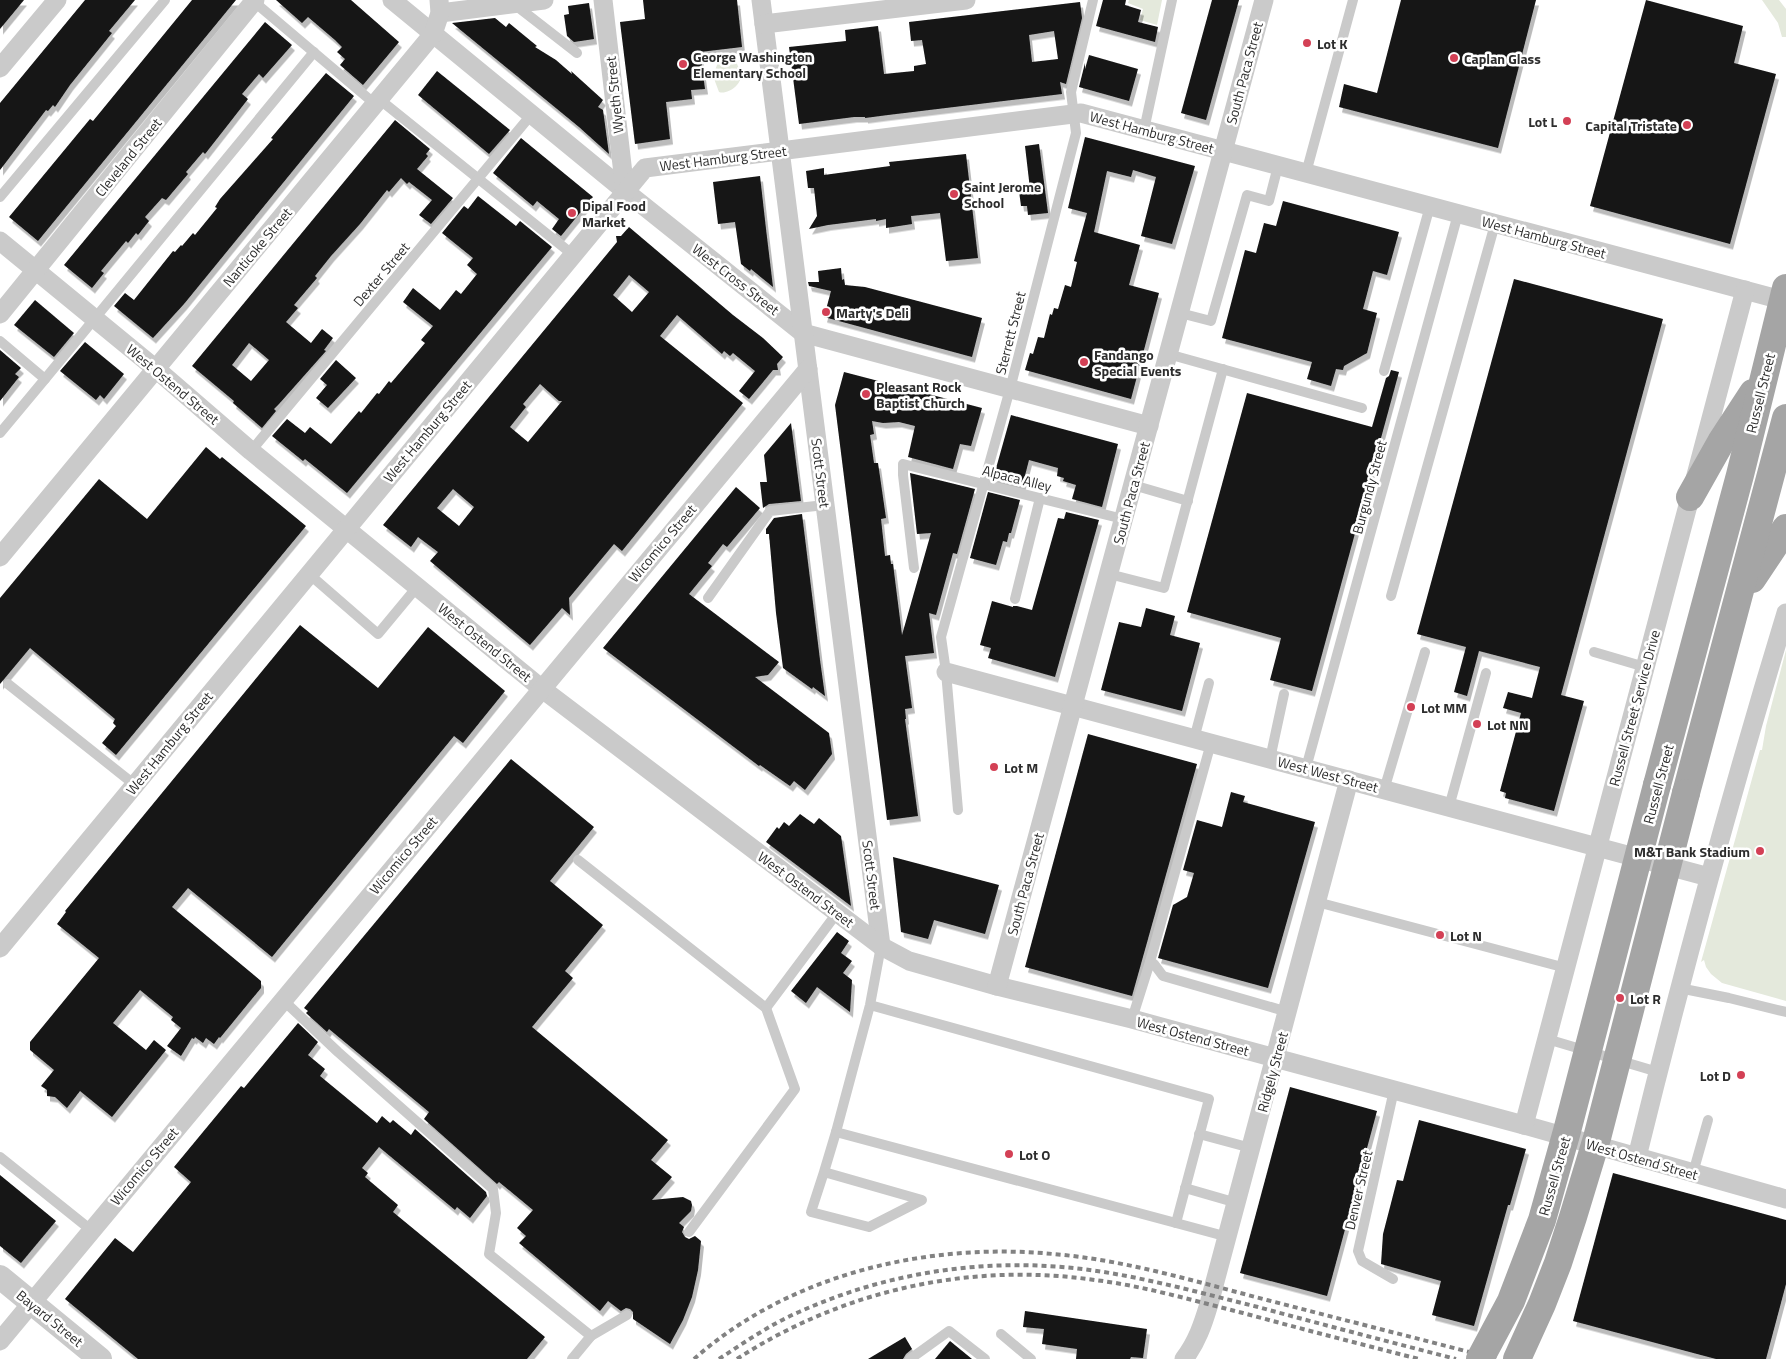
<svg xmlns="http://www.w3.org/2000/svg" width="1786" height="1359" viewBox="0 0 1786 1359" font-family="'Titillium Web',sans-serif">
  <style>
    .green { fill: #e4e9dc }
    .building { fill: #141414; fill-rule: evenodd; filter: url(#shadow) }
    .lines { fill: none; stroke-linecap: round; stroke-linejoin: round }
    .service { stroke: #cacaca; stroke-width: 10 }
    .minor { stroke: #cacaca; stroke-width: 19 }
    .tertiary { stroke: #cacaca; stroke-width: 24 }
    .primary { stroke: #a5a5a5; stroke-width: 28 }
    .rail { stroke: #828282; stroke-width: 4; stroke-dasharray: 5 4; stroke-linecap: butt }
    .primary-bridge { stroke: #a5a5a5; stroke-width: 28 }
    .poi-dot { fill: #d34055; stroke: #fff; stroke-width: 2 }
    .labels { text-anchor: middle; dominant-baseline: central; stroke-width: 5; stroke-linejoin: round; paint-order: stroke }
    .poi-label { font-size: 14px; font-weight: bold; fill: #2d2d2d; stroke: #fff; text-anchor: start }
    .street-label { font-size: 14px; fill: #2d2d2d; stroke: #fff }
  </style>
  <defs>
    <filter id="shadow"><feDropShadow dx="3" dy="5.5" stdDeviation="0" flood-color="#0004"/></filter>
  </defs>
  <rect width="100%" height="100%" fill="#fff"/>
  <g class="green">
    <path d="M1129,0H1162L1157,25L1140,20L1143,9L1128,3Z"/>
    <path d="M1762,0H1779L1786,9V37H1782L1778,23Z"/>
    <path d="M735,58C736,64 740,68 741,73C743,84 728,95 719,92L713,76L717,65V60Z"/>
    <path d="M1786,650V1001L1722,983L1711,974L1706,967L1704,960L1701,962L1760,750H1762L1766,726Z"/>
  </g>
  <g class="building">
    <path d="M0,0H24L0,29Z"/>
    <path d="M85,0H135L109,31L112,33L70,85L55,107L53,105L48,111L46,110L0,170V103Z"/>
    <path d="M192,0H236L38,241L9,217L90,119L93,121Z"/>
    <path d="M276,0H351L399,42L363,85L340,65L345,59L337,52L342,47L335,40L308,17L302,23Z"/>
    <path d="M643,0H737L742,47L700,52L705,89L691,90L692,99L666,102L670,139L635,144L620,22L645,19Z"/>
    <path d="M1103,0H1126L1125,5L1141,10L1138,22L1158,27L1155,42L1096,26Z"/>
    <path d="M1212,0H1239L1206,120L1181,113Z"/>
    <path d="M1401,0H1536L1498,148L1339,107L1344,84L1377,93Z"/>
    <path d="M1646,0L1743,26L1734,63L1776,74L1730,244L1590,206Z"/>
    <path d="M1080,2L1082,18L1066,84L1060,82L1062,94L888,115L865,118V117H854L799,124L789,47L846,41L845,30L878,26L884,74L914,71V66L926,64L922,40L911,41L909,22ZM1054,31L1058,59L1032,62L1029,35Z"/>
    <path d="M589,3L594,39L574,42L567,36L564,15L569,14L568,6Z"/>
    <path d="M495,18L506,27L509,23L537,46L535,47L556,60L572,74L571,71L603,100L598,107L603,110L609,154L579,127L452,23Z"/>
    <path d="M265,22L292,45L263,78L259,74L242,94L248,99L227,126L205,154L203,152L186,172L188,174L166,200L162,198L145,217L149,221L138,235L136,233L128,243L126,241L101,271L104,273L92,288L64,265Z"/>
    <path d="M1089,55L1138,69L1129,101L1079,87L1085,63V69Z"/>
    <path d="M437,71L510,130L489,154L418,95Z"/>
    <path d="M326,73L354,96L184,304L153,338L114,306L125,293L134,300L173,251L175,252L181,245L182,246L193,233L195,235L217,208L215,207L220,199L273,139L271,138Z"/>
    <path d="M395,120L430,149L426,154L428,156L417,169L453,198L431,224L419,215L432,200L409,182L407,184L401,178L389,192L387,190L360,224L331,256L315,276L317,278L294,305L298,308L286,322L311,343L322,329L333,338L324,350L326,351L279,404L274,409L276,411L262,428L233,403L234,401L192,366ZM249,343L269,360L251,381L232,365Z"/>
    <path d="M1085,137L1195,166L1172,244L1141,236L1156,177L1133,170L1131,177L1107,171L1094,232L1140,245L1129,285L1159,293L1131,399L1025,370L1030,353L1033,354L1038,337L1044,338L1050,314L1052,315L1054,308L1058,309L1065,285L1071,287L1077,262L1074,261L1087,213L1068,208Z"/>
    <path d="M521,138L593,197L561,236L552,229L559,219L537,201L533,206L493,173Z"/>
    <path d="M1039,144L1048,213L1028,215L1027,206H1021L1019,191L1030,189L1025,146Z"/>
    <path d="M966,154L978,258L946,261L940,213L911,216L912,224L886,228V219L876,221V219L828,225L809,229L817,216L814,188H808L806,171L824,168V175L890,166L889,162Z"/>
    <path d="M760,176L766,229L773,287L751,269L750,271L741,264L735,222L718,224L713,182Z"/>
    <path d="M478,196L516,226L520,221L552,247L347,493L305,459L303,461L272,436L287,419L305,433L310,427L331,444L359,411L361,413L377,393L379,394L389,381L391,383L425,343L421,340L433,326L403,302L413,288L440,310L456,290L461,294L477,274L467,265L473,258L442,233L464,206L468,209Z"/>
    <path d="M1283,201L1399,232L1387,275L1373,271L1363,309L1377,313L1367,353L1344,366L1343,370L1336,369L1331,386L1307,379L1312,362L1222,338L1245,250L1256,253L1264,223L1276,226Z"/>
    <path d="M629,227L733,315L763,338L783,357L777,364L778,370H773L749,399L739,391L755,371L733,353L730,356L724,351L722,354L677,315L660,336L743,403L622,551L614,544L569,598L570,615L562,608L530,645L430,561L438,552L418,537L411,547L383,525L617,242L616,236H621ZM629,275L649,292L632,312L613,295ZM540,384L559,401H562L528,442L510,427L526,407L523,404ZM453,489L474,507L459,526L437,508Z"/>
    <path d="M841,268L842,280L844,279L845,285L865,287L982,318L972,357L824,317L831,291L809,286L808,282H819L818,271Z"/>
    <path d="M1514,279L1663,319L1561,695L1584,701L1554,811L1505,798L1506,793L1500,791L1521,713L1503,708L1508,692L1532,698L1540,667L1479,651L1467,696L1454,692L1466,647L1417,634Z"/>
    <path d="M35,300L74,333L54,357L14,325Z"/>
    <path d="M85,342L124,374L104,399L100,395L96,400L60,371Z"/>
    <path d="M0,350L21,368L15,374L19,377L0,401Z"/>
    <path d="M336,360L356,378L328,408L316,398L327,385L320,379Z"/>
    <path d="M1391,370L1399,372L1312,691L1270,680L1281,638L1187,612L1247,393L1372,427L1386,378L1389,376Z"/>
    <path d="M844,372L982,408L971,446L960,444L953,469L908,457L915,426L899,422L883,423L872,421L874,434L870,435L874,463H878L886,518L881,519L885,556L890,555L891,564H893L902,635L931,533L917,534L910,473L975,489L957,554L953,553L936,615L929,613L934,653L905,656L912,708L905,709L906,719H905L918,816L887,820L835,405Z"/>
    <path d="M1011,415L1118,444L1102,507L1072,499L1076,485L1063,481L1064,478L1057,476L1058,468L1029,460L1022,487L993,479Z"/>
    <path d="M791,423L801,501L769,504L763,508L760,482H767L764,455Z"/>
    <path d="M206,447L220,459L222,457L306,526L116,755L102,743L116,726L113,723L115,719L30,648L0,684V598L99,479L147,519Z"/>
    <path d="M736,487L760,508L727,547L723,544L708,563L712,566L689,594L779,662L768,675L755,677L829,733L832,754L805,790L794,781L790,786L760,765L759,766L603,648Z"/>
    <path d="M988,492L1020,500L1011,533H1009L1007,542L1003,541L996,565L970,558Z"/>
    <path d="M1066,512L1099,520L1055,677L988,658L991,648L980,645L992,601L1013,607V606H1017L1032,610L1058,518L1064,519Z"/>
    <path d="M802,514L820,660L825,696L813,687L812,689L783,668L776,613L769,534H766V529L774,518Z"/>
    <path d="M1146,608L1175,616L1170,635L1200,643L1182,711L1101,690L1119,622L1141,627Z"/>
    <path d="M300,625L378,688L428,627L505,691L463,743L454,736L272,957L188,888L172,907L261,981V988L220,1038L219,1037L214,1044L206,1038L203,1043L195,1037L194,1039L192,1038L181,1056L167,1046L181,1028L171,1020L173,1017L140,990L113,1023L146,1050L154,1040L166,1050L112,1117L80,1091L67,1108L55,1097L47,1096V1090L41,1086L54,1070L30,1050V1042L99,958L57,924L66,912L65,911Z"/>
    <path d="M1088,734L1197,764L1132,996L1025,967Z"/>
    <path d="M511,759L594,827L550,881L603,925L565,971L573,978L532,1027L668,1140L651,1160L672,1177L652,1200L683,1197L691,1201L692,1205L691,1211L679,1223L684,1227L682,1232L685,1237L689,1239L695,1236L701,1241L698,1270L692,1297L683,1320L670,1344L633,1319V1312L630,1309L626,1308L621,1311L608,1301L600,1311L519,1243L526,1236L517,1228L533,1210L499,1182L497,1184L424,1119L429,1112L329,1029L327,1032L306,1013L308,1011L304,1008Z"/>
    <path d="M1231,792L1245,796L1243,802L1315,822L1268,988L1158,958L1173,905L1187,897L1194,873L1183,870L1197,820L1222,827Z"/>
    <path d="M800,814L814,824L819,818L841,836L851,906L766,842L777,827L779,829L784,822L789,826Z"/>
    <path d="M893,857L999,885L985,934L934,920L928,939L901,932Z"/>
    <path d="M837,932L849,941L841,953L852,961L843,973L852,980L850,1012L817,987L806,1003L791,991Z"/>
    <path d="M298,1023L318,1042L308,1055L325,1069L320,1076L377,1123L382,1116L390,1123L393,1120L411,1135L415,1129L486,1192L487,1196L470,1218L457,1207L455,1210L379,1147L362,1168L368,1173L365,1177L398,1205L393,1212L545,1337L527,1359H138L65,1299L115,1238L133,1252L191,1182L174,1167L241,1086L244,1088Z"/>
    <path d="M1290,1087L1377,1111L1327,1296L1240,1273Z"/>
    <path d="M1419,1120L1526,1149L1510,1205H1508L1474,1326L1432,1315L1441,1281L1381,1264L1383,1234L1397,1180L1403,1181Z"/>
    <path d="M1613,1173L1786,1220V1284L1766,1359H1716L1573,1321Z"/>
    <path d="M0,1175L56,1221L21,1263L0,1246Z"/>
    <path d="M1025,1311L1147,1329L1143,1358L1131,1357L1130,1359H1076L1077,1349L1042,1344L1044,1329L1023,1327Z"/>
    <path d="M905,1337L912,1349L906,1354L903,1359H868Z"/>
    <path d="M950,1341L972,1359H935Z"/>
  </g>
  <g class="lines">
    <g class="service">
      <path d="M252,0L375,104"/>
      <path d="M514,4L577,53"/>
      <path d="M379,99L572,254"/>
      <path d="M1144,130L1172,0"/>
      <path d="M1306,173L1353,0"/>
      <path d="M0,197L165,0"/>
      <path d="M1180,313L1211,321L1247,195L1269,201L1278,166"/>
      <path d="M0,341L45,379L314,52"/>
      <path d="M1168,354L1362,408"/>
      <path d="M1384,371L1430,206"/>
      <path d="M0,433L45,379"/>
      <path d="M251,451L531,115"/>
      <path d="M1133,485L1188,501"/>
      <path d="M914,568L903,475V464L1123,519"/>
      <path d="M309,574L378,634L417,587"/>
      <path d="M1109,574L1164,588L1223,369"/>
      <path d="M1391,596L1495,224"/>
      <path d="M708,598L770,511L825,505"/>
      <path d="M1015,599L1040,498"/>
      <path d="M1594,652L1645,667"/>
      <path d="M8,684L135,785"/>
      <path d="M1194,739L1209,683"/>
      <path d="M1270,759L1284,694"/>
      <path d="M1306,768L1458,214"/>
      <path d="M1384,790L1425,652"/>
      <path d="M1449,807L1486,673"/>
      <path d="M958,810L946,672L941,637L1010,389L1076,133L1071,92L1093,0"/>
      <path d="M578,860L766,1008L837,913"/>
      <path d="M1317,902L1566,968"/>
      <path d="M1150,962L1211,743"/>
      <path d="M1679,988L1729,998L1786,1012"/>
      <path d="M283,1000L338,1052L493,1189L496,1213L489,1254L591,1336"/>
      <path d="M870,1005L1209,1099L1176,1223L836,1132L870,1005L881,946"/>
      <path d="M1132,1019L1150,962L1154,964L1163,976L1288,1012"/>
      <path d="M1547,1039L1658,1072"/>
      <path d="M1199,1134L1251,1148"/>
      <path d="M0,1157L91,1230"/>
      <path d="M824,1172L811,1212L869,1227L922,1200L824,1172L836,1132"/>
      <path d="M1693,1173L1708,1120"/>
      <path d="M1185,1188L1237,1203"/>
      <path d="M1176,1223L1228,1237"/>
      <path d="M689,1232L795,1089L766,1008"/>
      <path d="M1393,1279L1362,1261L1358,1251L1394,1090"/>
      <path d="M1001,1334L1031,1359"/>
      <path d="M572,1359L591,1336L627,1315"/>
      <path d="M910,1359L949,1331L985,1359"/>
    </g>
    <g class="minor">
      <path d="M392,0L625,191L803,333L1149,426"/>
      <path d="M603,0L625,191"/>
      <path d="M761,0L881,946"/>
      <path d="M440,13L544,0"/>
      <path d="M764,24L966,0"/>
      <path d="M0,68L57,0"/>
      <path d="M0,241L156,369L251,451L541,688L881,946L909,961L997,986L1132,1019L1275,1058L1524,1125L1786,1199"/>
      <path d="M0,314L255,0"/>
      <path d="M0,557L433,34L440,13L439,0"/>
      <path d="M946,672L1709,877"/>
      <path d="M0,948L645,168L1081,113L1782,300"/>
      <path d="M997,986L1264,0"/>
      <path d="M1524,1125L1745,290"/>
      <path d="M1637,1157C1682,974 1731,793 1786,613"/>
      <path d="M0,1341L808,369"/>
      <path d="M1184,1359C1197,1342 1203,1324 1209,1304L1349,780"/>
    </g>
    <path class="tertiary" d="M0,1277L100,1359"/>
    <g class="primary">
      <path d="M1690,497L1721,442L1753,393"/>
      <path d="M1752,579L1786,528"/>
      <path d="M1657,785L1740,475L1786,288"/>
      <path d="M1686,793L1786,418"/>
    </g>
    <g class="rail">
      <path d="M694,1359C790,1274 927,1242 1053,1254C1126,1260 1197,1282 1267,1300C1344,1320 1420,1339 1496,1359"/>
      <path d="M719,1359C745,1342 771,1324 799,1312C892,1270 996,1256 1097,1271C1151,1279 1205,1294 1258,1307C1324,1325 1390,1342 1456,1359"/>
      <path d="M737,1359C843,1290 970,1262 1095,1280C1144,1286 1195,1301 1243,1313C1302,1329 1360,1344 1419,1359"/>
    </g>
    <g class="primary-bridge">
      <path d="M1480,1359L1511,1301L1542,1220L1567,1131L1657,785"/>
      <path d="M1517,1359L1542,1304L1558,1263L1573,1217L1597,1138L1686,793"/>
    </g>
  </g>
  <g class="poi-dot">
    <circle cx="1307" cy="43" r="5"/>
    <circle cx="1454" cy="58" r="5"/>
    <circle cx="683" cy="64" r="5"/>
    <circle cx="1567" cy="121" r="5"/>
    <circle cx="1687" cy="125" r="5"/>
    <circle cx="954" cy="194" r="5"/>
    <circle cx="572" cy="213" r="5"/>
    <circle cx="826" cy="312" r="5"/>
    <circle cx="1084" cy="362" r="5"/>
    <circle cx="866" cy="394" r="5"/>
    <circle cx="1411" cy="707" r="5"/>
    <circle cx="1477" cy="724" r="5"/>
    <circle cx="994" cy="767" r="5"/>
    <circle cx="1760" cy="851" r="5"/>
    <circle cx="1440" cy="935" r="5"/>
    <circle cx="1620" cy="998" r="5"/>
    <circle cx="1741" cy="1075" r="5"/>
    <circle cx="1009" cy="1154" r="5"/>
  </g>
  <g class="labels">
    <g class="poi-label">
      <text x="1317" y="43">Lot K</text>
      <text x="693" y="56">George Washington<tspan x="693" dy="16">Elementary School</tspan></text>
      <text x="1464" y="58">Caplan Glass</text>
      <text x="1557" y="121" text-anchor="end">Lot L</text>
      <text x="1677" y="125" text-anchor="end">Capital Tristate</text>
      <text x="964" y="186">Saint Jerome<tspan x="964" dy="16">School</tspan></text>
      <text x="582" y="205">Dipal Food<tspan x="582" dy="16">Market</tspan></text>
      <text x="836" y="312">Marty's Deli</text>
      <text x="1094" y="354">Fandango<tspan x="1094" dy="16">Special Events</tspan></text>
      <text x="876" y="386">Pleasant Rock<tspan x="876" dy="16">Baptist Church</tspan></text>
      <text x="1421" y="707">Lot MM</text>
      <text x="1487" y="724">Lot NN</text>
      <text x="1004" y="767">Lot M</text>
      <text x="1750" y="851" text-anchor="end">M&amp;T Bank Stadium</text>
      <text x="1450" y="935">Lot N</text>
      <text x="1630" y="998">Lot R</text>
      <text x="1731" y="1075" text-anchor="end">Lot D</text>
      <text x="1019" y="1154">Lot O</text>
    </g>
    <g class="street-label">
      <text transform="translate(1244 73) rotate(-75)">South Paca Street</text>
      <text transform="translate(614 95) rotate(-96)">Wyeth Street</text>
      <text transform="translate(1152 132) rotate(15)">West Hamburg Street</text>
      <text transform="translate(128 157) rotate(-51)">Cleveland Street</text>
      <text transform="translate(723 158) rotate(-7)">West Hamburg Street</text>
      <text transform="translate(1544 237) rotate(15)">West Hamburg Street</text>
      <text transform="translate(257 247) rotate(-50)">Nanticoke Street</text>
      <text transform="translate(381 274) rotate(-50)">Dexter Street</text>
      <text transform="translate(736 279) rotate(38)">West Cross Street</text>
      <text transform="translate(1010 333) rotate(-76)">Sterrett Street</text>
      <text transform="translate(173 384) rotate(40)">West Ostend Street</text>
      <text transform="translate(1760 393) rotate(-76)">Russell Street</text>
      <text transform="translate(427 431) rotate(-50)">West Hamburg Street</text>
      <text transform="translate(821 473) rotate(83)">Scott Street</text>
      <text transform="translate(1017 478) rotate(14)">Alpaca Alley</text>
      <text transform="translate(1369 487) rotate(-75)">Burgundy Street</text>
      <text transform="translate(1131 493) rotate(-75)">South Paca Street</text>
      <text transform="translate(662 543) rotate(-50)">Wicomico Street</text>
      <text transform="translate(485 642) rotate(39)">West Ostend Street</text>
      <text transform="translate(1634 708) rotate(-75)">Russell Street Service Drive</text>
      <text transform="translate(169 743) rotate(-51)">West Hamburg Street</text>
      <text transform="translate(1328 774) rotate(15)">West West Street</text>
      <text transform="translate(1658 784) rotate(-75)">Russell Street</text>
      <text transform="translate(403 855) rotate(-50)">Wicomico Street</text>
      <text transform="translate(872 875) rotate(83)">Scott Street</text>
      <text transform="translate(1025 884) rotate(-75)">South Paca Street</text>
      <text transform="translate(806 889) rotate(37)">West Ostend Street</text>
      <text transform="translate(1193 1036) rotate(15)">West Ostend Street</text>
      <text transform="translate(1272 1072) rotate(-75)">Ridgely Street</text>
      <text transform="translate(1642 1159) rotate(16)">West Ostend Street</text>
      <text transform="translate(144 1166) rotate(-50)">Wicomico Street</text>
      <text transform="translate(1554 1176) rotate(-74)">Russell Street</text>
      <text transform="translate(1358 1190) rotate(-77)">Denver Street</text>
      <text transform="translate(50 1318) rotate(39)">Bayard Street</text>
    </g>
  </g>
</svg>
